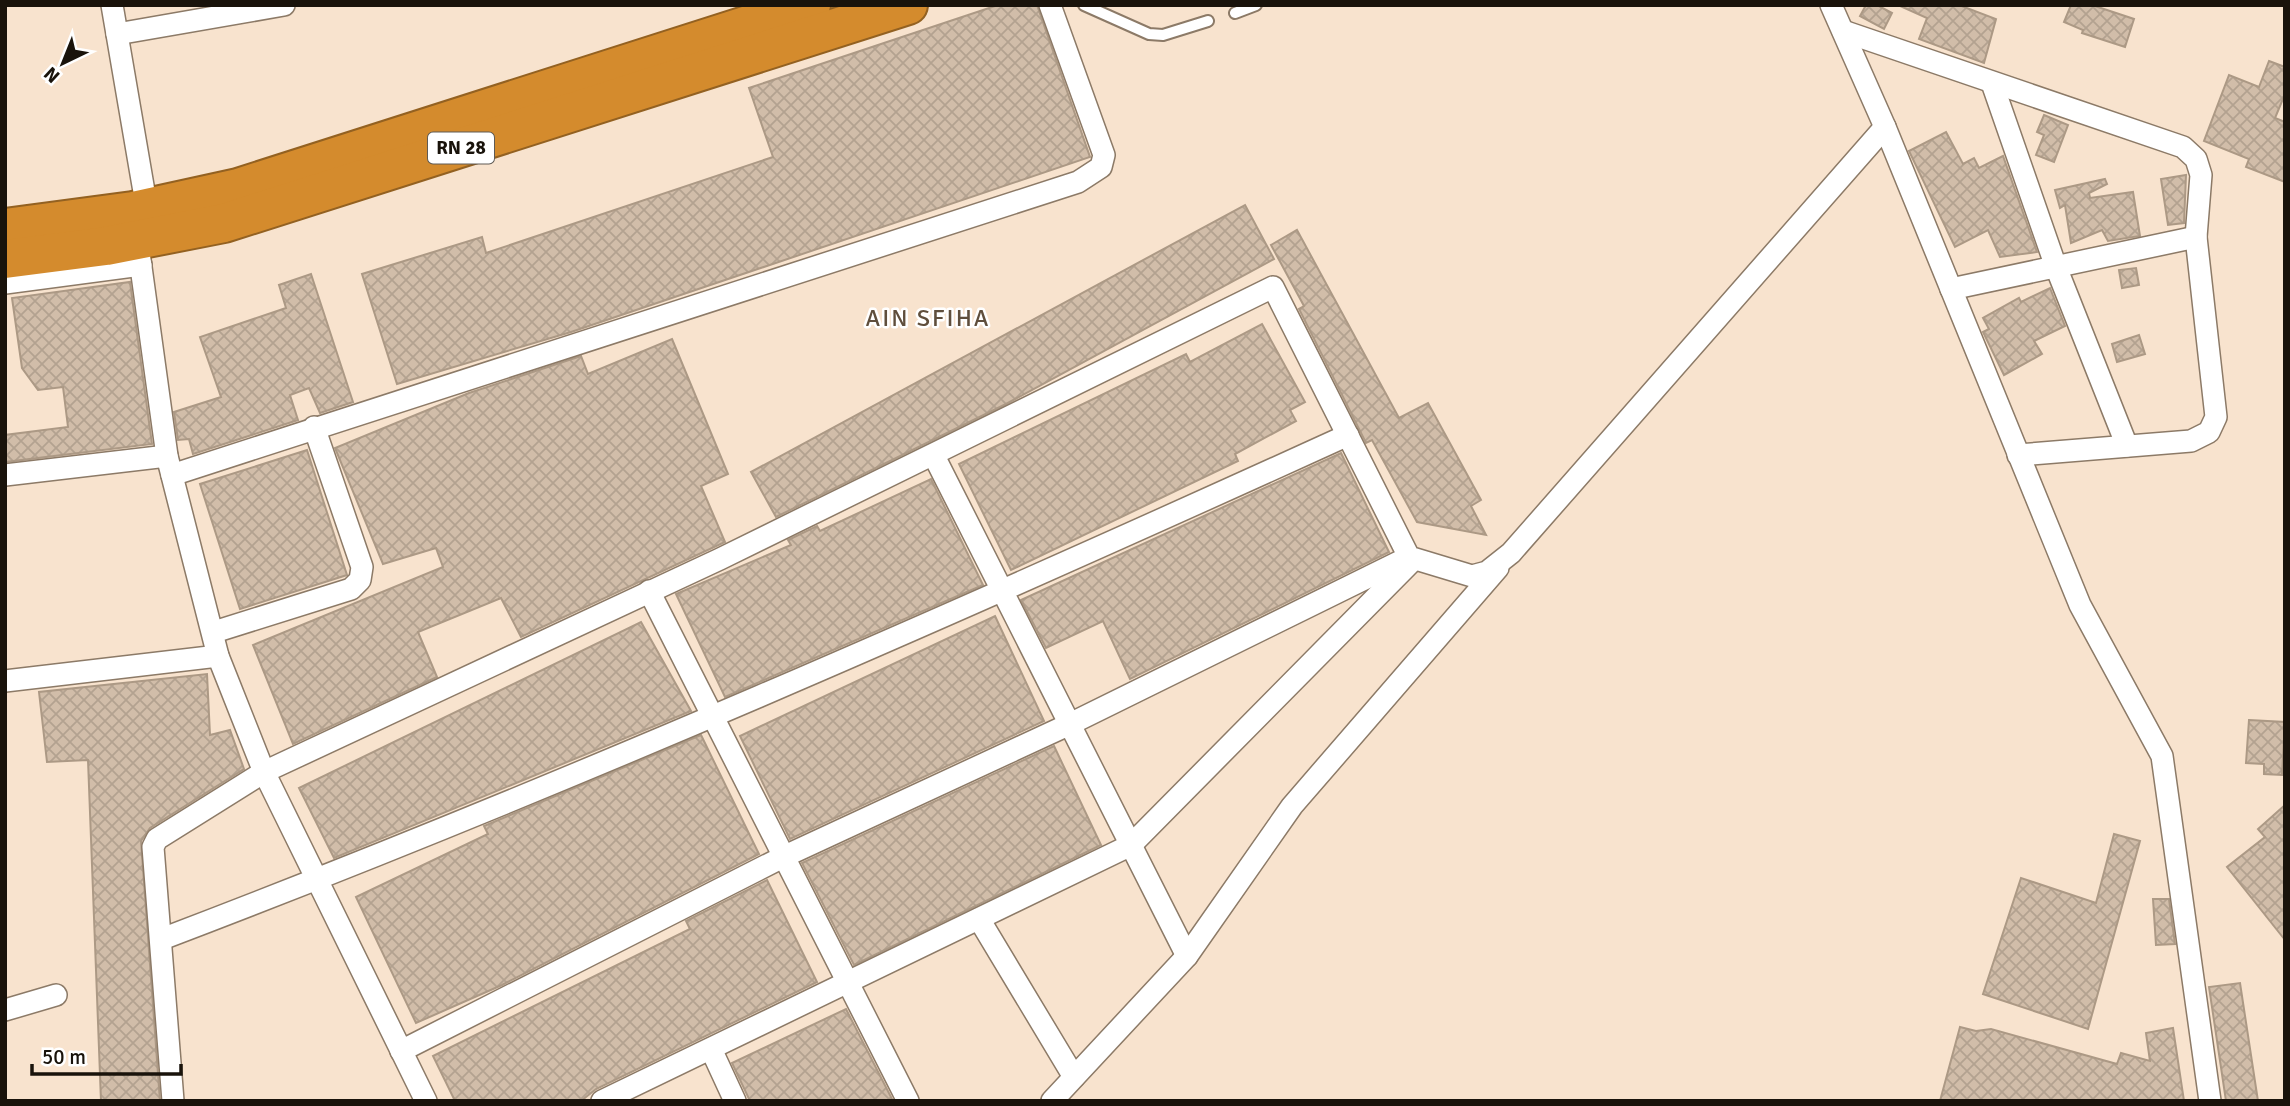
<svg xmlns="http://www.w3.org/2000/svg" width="2290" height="1106" viewBox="0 0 2290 1106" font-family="Signika,sans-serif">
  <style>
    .building { fill: url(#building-cross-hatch); stroke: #ac9985; stroke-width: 2 }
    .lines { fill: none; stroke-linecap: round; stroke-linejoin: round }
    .lane-casing { stroke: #8c7a67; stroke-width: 14 }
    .street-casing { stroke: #8c7a67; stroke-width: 24 }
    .highway-casing { stroke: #936121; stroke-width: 42 }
    .lane { stroke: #fff; stroke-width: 10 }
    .street { stroke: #fff; stroke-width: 21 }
    .highway { stroke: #d48b2d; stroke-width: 38 }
    .labels { text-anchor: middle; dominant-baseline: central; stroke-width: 5; stroke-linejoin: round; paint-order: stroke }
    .shield { fill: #fff; stroke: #5e5a54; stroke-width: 2 }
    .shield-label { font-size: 19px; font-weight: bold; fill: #19130b }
    .quarter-label { font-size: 24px; letter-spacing: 2px; fill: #5f4e3c; stroke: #fff }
  </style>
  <defs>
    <pattern id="building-cross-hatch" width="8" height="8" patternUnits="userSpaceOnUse" patternTransform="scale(1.75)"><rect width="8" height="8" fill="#d1bda9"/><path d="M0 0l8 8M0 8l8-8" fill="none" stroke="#b3a290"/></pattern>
  </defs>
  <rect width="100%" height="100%" fill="#f8e3ce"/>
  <g class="building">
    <path d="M998,5H1037L1090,157L571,332L397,384L362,274L482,237L486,253L773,157L749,88Z"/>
    <path d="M1866,5H1877L1892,13L1884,29L1860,16Z"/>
    <path d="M1898,5H1959L1996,19L1984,63L1919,39L1927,18Z"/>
    <path d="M2071,5H2092L2134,19L2125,47L2082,33L2083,30L2064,22Z"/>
    <path d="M2269,61L2285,67V94L2275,118L2285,122V182L2246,167L2249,159L2204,141L2229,75L2259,87Z"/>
    <path d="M2044,115L2068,125L2054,162L2036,155L2044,135L2037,132Z"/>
    <path d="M1946,132L1963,164L1974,158L1979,168L2003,156L2037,252L2000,257L1988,230L1955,247L1909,151Z"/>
    <path d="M2186,175L2184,223L2168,225L2161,179Z"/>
    <path d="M2105,179L2107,184L2089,193L2090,198L2133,192L2140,236L2108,241L2102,230L2071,243L2065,205L2060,208L2055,190Z"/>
    <path d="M1245,205L1274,259L1006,404L776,517L751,472Z"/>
    <path d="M1297,230L1399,418L1428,403L1481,500L1471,506L1486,535L1417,522L1372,440L1366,443L1299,309L1304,306L1271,245Z"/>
    <path d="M2136,268L2139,285L2122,288L2119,270Z"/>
    <path d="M311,274L353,402L320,413L309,388L290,395L298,420L193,454L189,439L178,440L174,412L221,397L200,337L286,308L279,285Z"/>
    <path d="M130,282L152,444L5,462V435L68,427L63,387L38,390L22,368L12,298Z"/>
    <path d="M2050,288L2065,326L2034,341L2042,354L2004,375L1983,332L1989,329L1983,318L2019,298L2021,302Z"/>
    <path d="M1262,324L1305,402L1290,410L1296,421L1235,454L1238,461L1011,570L959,464L1186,354L1190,362Z"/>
    <path d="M2139,335L2145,354L2117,362L2112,344Z"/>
    <path d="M672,339L728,474L701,486L725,542L521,637L501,598L418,632L437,677L293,744L253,645L443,567L436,548L383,564L335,448L469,393L581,356L588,374Z"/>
    <path d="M307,450L347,575L240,609L200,484Z"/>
    <path d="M1341,453L1389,552L1130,679L1103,621L1046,648L1021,600Z"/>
    <path d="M931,479L983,585L725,697L676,594L791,545L788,540L817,526L820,531Z"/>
    <path d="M995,616L1044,721L790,839L740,736Z"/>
    <path d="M641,622L691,711L334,858L299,788Z"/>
    <path d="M207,674L210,735L230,730L244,769L150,828L141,841L160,1101H101L88,760L47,762L39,692Z"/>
    <path d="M2249,720L2285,722L2282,775L2264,774V764L2246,763Z"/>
    <path d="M701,735L759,854L502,985L416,1023L356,897L488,834L484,826Z"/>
    <path d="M1054,746L1101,845L854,965L802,863Z"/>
    <path d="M2285,805V940L2227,867L2265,837L2258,829Z"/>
    <path d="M2114,834L2140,841L2088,1029L1983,994L2021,878L2096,903Z"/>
    <path d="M767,880L817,982L596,1089L581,1101H455L433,1056L690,929L686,921Z"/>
    <path d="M2153,899H2169L2175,944L2156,945Z"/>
    <path d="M2240,983L2258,1101H2226L2209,987Z"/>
    <path d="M846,1009L893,1101H750L732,1063Z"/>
    <path d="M1960,1027L1976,1031L1991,1029L2117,1064L2121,1053L2150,1061L2146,1033L2173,1028L2184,1101H1940Z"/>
  </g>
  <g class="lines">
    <defs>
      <g id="lane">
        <path d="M1084,5L1149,34L1163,35L1208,21"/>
        <path d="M1235,13L1256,5"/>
      </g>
      <g id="street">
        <path d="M112,5L147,209"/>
        <path d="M1831,5L1885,127L2080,605L2162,756L2210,1101"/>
        <path d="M1843,31L2183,147L2196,159L2201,175L2196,237L2216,417L2209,432L2191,441L2018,455"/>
        <path d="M117,34L284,5"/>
        <path d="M1992,83L2056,267L2127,446"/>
        <path d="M137,238L167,456L218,656L264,772L426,1101"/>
        <path d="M5,283L141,265"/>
        <path d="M1951,289L2196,237"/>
        <path d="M934,456L1187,956"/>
        <path d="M5,475L167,456"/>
        <path d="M172,475L1078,182L1101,167L1104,155L1050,5"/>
        <path d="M649,591L908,1101"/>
        <path d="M214,632L351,589L360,580L362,567L314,427"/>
        <path d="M5,681L218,656"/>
        <path d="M979,919L1074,1077"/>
        <path d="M162,939C564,786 957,613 1348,435"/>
        <path d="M5,1010L56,995"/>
        <path d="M711,1049L735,1101"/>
        <path d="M401,1051L783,857L1070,724L1409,557"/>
        <path d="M173,1101L153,847L157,839L264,772L720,559L1273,287L1409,557L1472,576L1487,572L1511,553L1885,127"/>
        <path d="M602,1101L1131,845L1410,563"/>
        <path d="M1052,1101L1187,956L1292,806L1498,568"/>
      </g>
      <g id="highway">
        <path d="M5,228L133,211L238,188L811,5"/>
        <path d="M5,259L106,246L224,223L908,5"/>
      </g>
    </defs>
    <use href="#lane" class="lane-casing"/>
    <use href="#street" class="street-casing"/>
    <use href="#highway" class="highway-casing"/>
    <use href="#lane" class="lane"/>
    <use href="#street" class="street"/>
    <use href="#highway" class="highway"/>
  </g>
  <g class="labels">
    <rect class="shield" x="428" y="132.5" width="66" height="31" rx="5"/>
    <g class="shield-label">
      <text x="461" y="148">RN 28</text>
    </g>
    <g class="quarter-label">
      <text x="928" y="318">AIN SFIHA</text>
    </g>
  </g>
  <rect width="2290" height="1106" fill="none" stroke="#19130b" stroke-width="14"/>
  <g transform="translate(63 63) rotate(223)" stroke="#ffffff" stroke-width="5" paint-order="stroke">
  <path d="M0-5L12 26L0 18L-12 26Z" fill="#19130b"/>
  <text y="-10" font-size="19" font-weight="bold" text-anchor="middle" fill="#19130b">N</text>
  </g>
  <path d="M32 1064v10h149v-10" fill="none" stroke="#19130b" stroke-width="3.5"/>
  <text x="42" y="1064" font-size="21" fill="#19130b" stroke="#ffffff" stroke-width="5" paint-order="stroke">50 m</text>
</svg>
